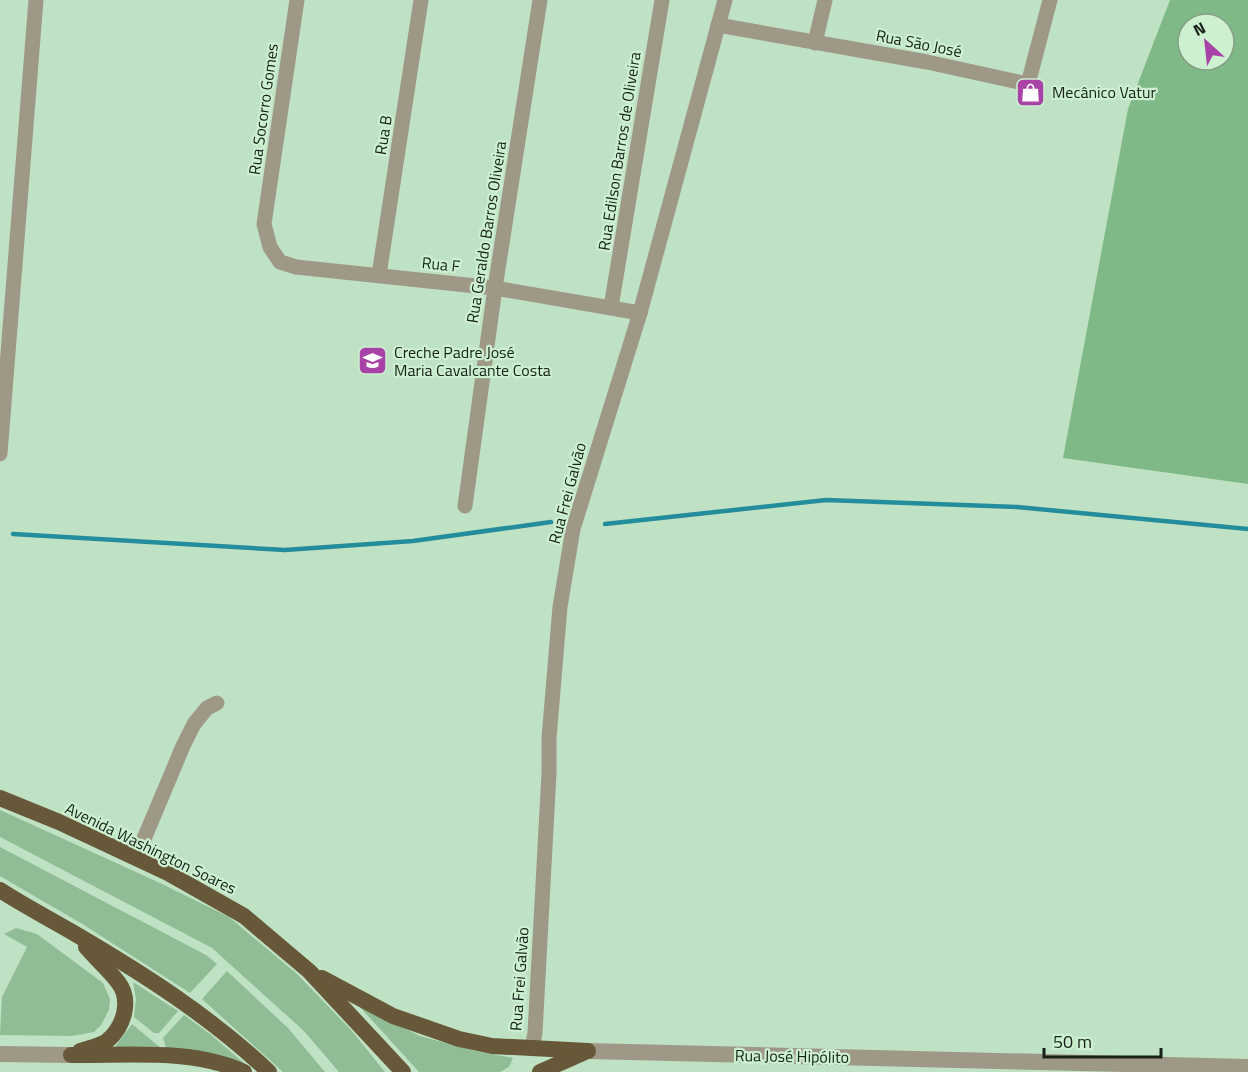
<svg xmlns="http://www.w3.org/2000/svg" width="1248" height="1072" viewBox="0 0 1248 1072" font-family="'Titillium Web',sans-serif">
  <style>
    .green { fill: #90bd95 }
    .forest { fill: #7fb987; fill-rule: evenodd }
    .lines { fill: none; stroke-linecap: round; stroke-linejoin: round }
    .stream { stroke: #248d9b; stroke-width: 4.5 }
    .minor { stroke: #9e9887; stroke-width: 15 }
    .tertiary { stroke: #9e9887; stroke-width: 16 }
    .trunk { stroke: #665838; stroke-width: 16 }
    .labels { text-anchor: middle; dominant-baseline: central; stroke-width: 4.5; stroke-linejoin: round; paint-order: stroke }
    .street-label { font-size: 16px; fill: #162217; stroke: #cdf0d1 }
    .poi-label { font-size: 16px; fill: #162217; stroke: #cdf0d1; text-anchor: start }
  </style>
  <rect width="100%" height="100%" fill="#c0e2c4"/>
  <g class="green">
    <path d="M0,810L160,883L229,917L297,974L351,1030L385,1072H339L304,1031L212,948L0,837Z"/>
    <path d="M0,847L206,955L217,964L190,993L84,925L0,876Z"/>
    <path d="M16,928L37,934L103,983L110,999L109,1010L101,1025L94,1032L72,1036L0,1035L2,997L27,947L4,934Z"/>
    <path d="M227,971L288,1028L325,1072H283L202,999Z"/>
    <path d="M133,982L178,1011L159,1033H154L134,1017L136,999Z"/>
    <path d="M359,1006L420,1036L475,1051L513,1058L509,1067L500,1072H419Z"/>
    <path d="M184,1015L210,1034L245,1064L166,1048L163,1038Z"/>
    <path d="M132,1024L161,1048L115,1047Z"/>
  </g>
  <path class="forest" d="M1170,0H1248V484L1063,458L1128,109ZM1188,24H1224V60H1188Z"/>
  <g class="lines">
    <g class="stream">
      <path d="M605,524L826,500L1017,507L1248,529"/>
      <path d="M13,534L285,550L413,541L551,522"/>
    </g>
    <g class="minor">
      <path d="M297,0L264,224L270,247L280,262L296,267L495,288L640,313"/>
      <path d="M718,25L927,62L1028,84L1050,0"/>
      <path d="M815,43L825,0"/>
      <path d="M379,275L421,0"/>
      <path d="M611,307L662,0"/>
      <path d="M0,454L36,0"/>
      <path d="M465,506L495,288L540,0"/>
      <path d="M136,858L183,746L194,724L207,708L217,703"/>
      <path d="M532,1048L535,1033L549,773V738L560,607L573,529L640,313L725,0"/>
    </g>
    <g class="tertiary">
      <path d="M588,1051L1248,1067"/>
      <path d="M0,1054L71,1055"/>
    </g>
    <g class="trunk">
      <path d="M0,798L59,822L168,873L244,916L309,971L403,1072"/>
      <path d="M0,890C23,905 48,918 72,932C142,973 210,1016 269,1072"/>
      <path d="M322,978L393,1016L459,1039L492,1046L588,1051"/>
      <path d="M80,1051C89,1048 100,1046 107,1041C124,1027 132,1000 118,982C109,970 96,959 86,947"/>
      <path d="M71,1055C127,1056 191,1048 244,1072"/>
      <path d="M540,1072L583,1053"/>
    </g>
  </g>
  <defs>
    <symbol id="shop-square" viewBox="-11 -11 22 22"><rect x="-9" y="-9" width="18" height="18" rx="4" fill="#a842a7" stroke="#cdf0d1"/><path d="M-5-2.5h2.3a2.7 3.5 0 0 1 5.4 0H5L5.5 6h-11ZM-1.5-2.5h3a1.5 2.3 0 0 0-3 0Z" fill="#fff"/></symbol>
    <symbol id="school-square" viewBox="-11 -11 22 22"><rect x="-9" y="-9" width="18" height="18" rx="4" fill="#a842a7" stroke="#cdf0d1"/><path d="M0-5L7-2L0 1L-7-2ZM-4 1L0 2.5L4 1V4Q0 6-4 4Z" fill="#fff"/></symbol>
  </defs>
  <g fill-rule="evenodd">
    <use href="#shop-square" x="1014" y="76" width="33" height="33"/>
    <use href="#school-square" x="356" y="344" width="33" height="33"/>
  </g>
  <g class="labels">
    <g class="street-label">
      <text transform="translate(919 43) rotate(11)">Rua São José</text>
      <text transform="translate(263 109) rotate(-82)">Rua Socorro Gomes</text>
      <text transform="translate(383 135) rotate(-81)">Rua B</text>
      <text transform="translate(619 151) rotate(-81)">Rua Edilson Barros de Oliveira</text>
      <text transform="translate(486 232) rotate(-81)">Rua Geraldo Barros Oliveira</text>
      <text transform="translate(441 264) rotate(6)">Rua F</text>
      <text transform="translate(567 493) rotate(-75)">Rua Frei Galvão</text>
      <text transform="translate(151 848) rotate(26)">Avenida Washington Soares</text>
      <text transform="translate(519 979) rotate(-86)">Rua Frei Galvão</text>
      <text transform="translate(792 1056) rotate(1)">Rua José Hipólito</text>
    </g>
    <g class="poi-label">
      <text x="1052" y="92">Mecânico Vatur</text>
      <text x="394" y="352">Creche Padre José<tspan x="394" dy="18">Maria Cavalcante Costa</tspan></text>
    </g>
  </g>
  <g transform="translate(1206 42) rotate(333)"><circle r="28" fill="#cdf0d1" stroke="#849e87" stroke-width="1.5"/>
  <path d="M0-4.5L10 22L0 15L-10 22Z" fill="#a842a7"/>
  <text y="-9" font-size="16" font-weight="bold" text-anchor="middle" fill="#162217">N</text>
  </g>
  <path d="M1044 1048v9h117v-9" fill="none" stroke="#162217" stroke-width="3"/>
  <text x="1053" y="1048" font-size="18" fill="#162217" stroke="#cdf0d1" stroke-width="4.5" paint-order="stroke">50 m</text>
</svg>
